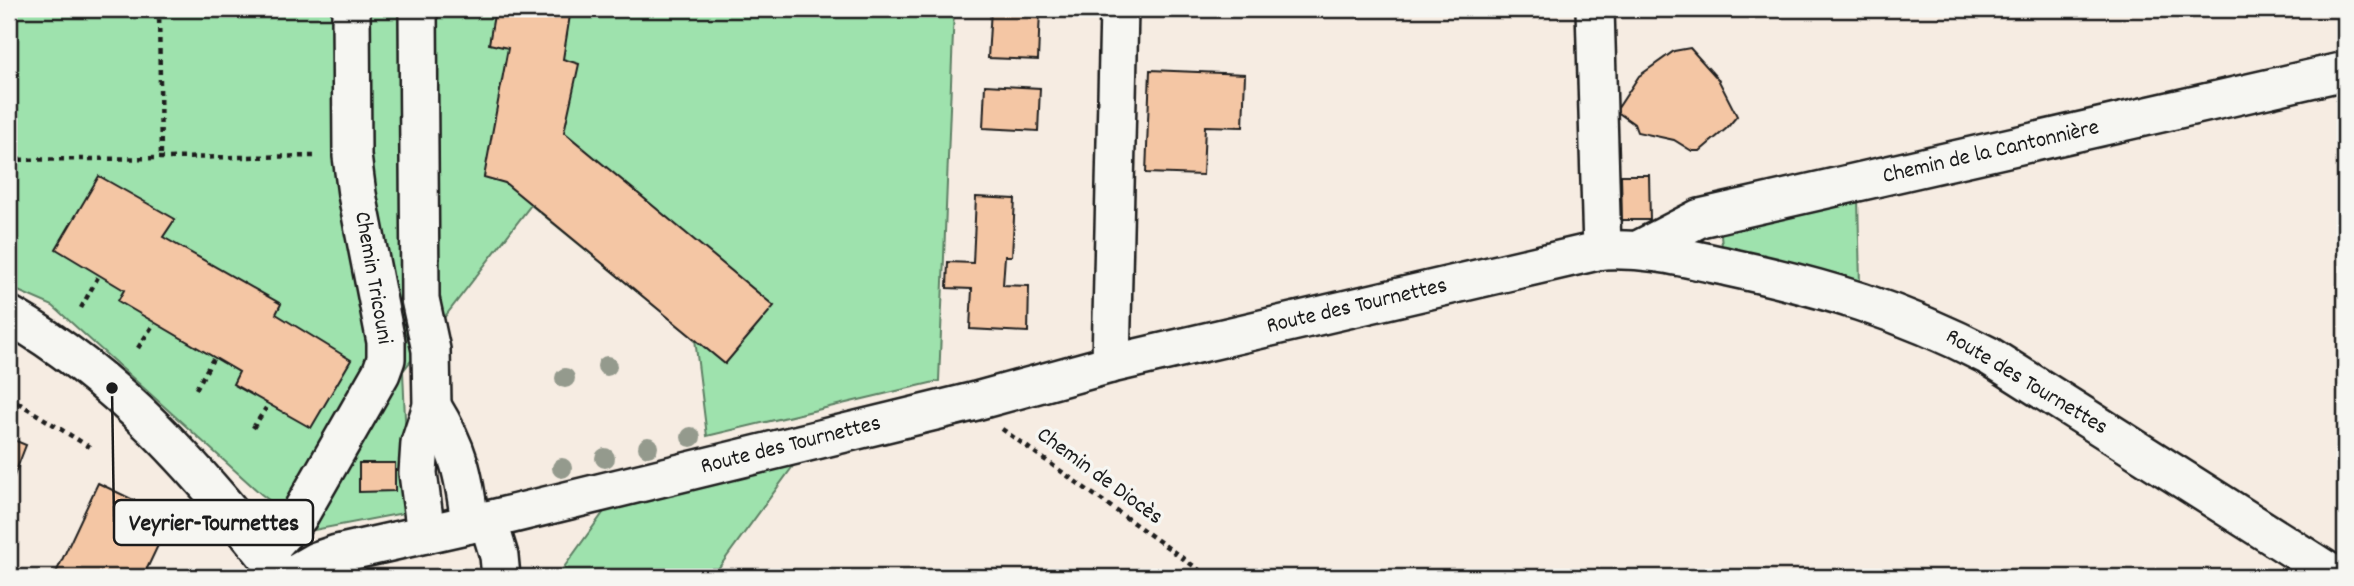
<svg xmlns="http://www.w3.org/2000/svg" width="2354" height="586" viewBox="0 0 2354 586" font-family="Dekko,sans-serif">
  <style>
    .green { fill: #9ee2ad; stroke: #5d7f64; stroke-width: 2 }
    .building { fill: #f4c6a4; stroke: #1c1c1c; stroke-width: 2 }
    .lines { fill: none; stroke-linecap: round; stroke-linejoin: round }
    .minor-casing { stroke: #1c1c1c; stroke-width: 42 }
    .path { stroke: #1c1c1c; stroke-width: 4.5; stroke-dasharray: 5 5; stroke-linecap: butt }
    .minor { stroke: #f6f6f2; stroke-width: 37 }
    .tree { fill: #949a8d }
    .labels { text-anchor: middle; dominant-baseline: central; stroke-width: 7; stroke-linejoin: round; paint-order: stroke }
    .street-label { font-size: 23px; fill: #1c1c1c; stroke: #f6f6f2 }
    .leader { fill: none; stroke: #1c1c1c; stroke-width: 2.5 }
    .callout-dot { fill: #1c1c1c; stroke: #f6f6f2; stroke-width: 2.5 }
    .callout { fill: #f6f6f2; stroke: #1c1c1c; stroke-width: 2.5 }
    .callout-label { font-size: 24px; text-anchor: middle; font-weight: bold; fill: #1c1c1c }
  </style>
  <rect width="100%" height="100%" fill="#f6ece2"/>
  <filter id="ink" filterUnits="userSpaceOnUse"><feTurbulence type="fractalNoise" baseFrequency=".0143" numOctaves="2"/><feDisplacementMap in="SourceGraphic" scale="14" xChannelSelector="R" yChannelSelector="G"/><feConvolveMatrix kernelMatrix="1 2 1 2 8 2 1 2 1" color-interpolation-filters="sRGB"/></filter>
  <g filter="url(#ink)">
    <g class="green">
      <path d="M9,9H954L939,381L707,436L695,339L531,205L403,371L409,512L309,531L261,494L53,306L9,287Z"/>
      <path d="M1858,197L1860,285L1722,248L1721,234L1725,228Z"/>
      <path d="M799,458L712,577H557L611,502Z"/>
    </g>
    <g class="building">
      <path d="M495,9H571L563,59L579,64L564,132L774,306L725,364L505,183L484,177L508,48L489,44Z"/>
      <path d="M991,9H1040L1038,60L988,58Z"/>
      <path d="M1690,48L1718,79L1737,116L1727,128L1700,151H1692L1674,140L1637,132L1634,124L1616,111L1639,76L1674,51Z"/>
      <path d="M1150,70L1245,74L1243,127L1205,126L1203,175L1146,173Z"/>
      <path d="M985,85L1040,88L1038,131L983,128Z"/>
      <path d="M1621,175H1649L1650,220H1622Z"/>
      <path d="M99,176L175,219L163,237L281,304L276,314L351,360L311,428L233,384L239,372L118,301L124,290L56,249Z"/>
      <path d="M976,197L1015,199L1012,256H1005L1003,285L1029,286L1028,332L970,329L972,289L947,288L948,262L973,263Z"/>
      <path d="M9,438L26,445L9,489Z"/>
      <path d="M359,463H395V491L359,492Z"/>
      <path d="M98,483L171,518L143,577H54Z"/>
    </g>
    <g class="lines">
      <defs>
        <g id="minor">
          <path d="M418,9L420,299L431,350L432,406L420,443L418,473L426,534"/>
          <path d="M1595,9L1602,250"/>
          <path d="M1642,248L1700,218L2345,71"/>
          <path d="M9,315C119,378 202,474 280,573"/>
          <path d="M1111,364L1119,9"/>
          <path d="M432,406C459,450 464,474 470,524"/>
          <path d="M488,520L499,556L501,577"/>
          <path d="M265,553L299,516L381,373L386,359V342L357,194L352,156L351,9"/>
          <path d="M288,577L316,561L337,554L488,520L976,401L1111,364L1602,250C1648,248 1682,257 1728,267C1825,288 1900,310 1989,356L2337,577"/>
        </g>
      </defs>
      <use href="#minor" class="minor-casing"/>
      <g class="path">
        <path d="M159,9L161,158"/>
        <path d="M9,160L318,156"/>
        <path d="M81,308L98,277"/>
        <path d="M138,348L153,325"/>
        <path d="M196,389L213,359"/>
        <path d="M9,397L91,448"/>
        <path d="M253,428L266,408"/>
        <path d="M1002,429L1209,577"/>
      </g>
      <use href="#minor" class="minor"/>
    </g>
    <g class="tree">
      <circle cx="607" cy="366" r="10"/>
      <circle cx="565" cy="378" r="10"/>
      <circle cx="691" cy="437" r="10"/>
      <circle cx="648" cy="447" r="10"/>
      <circle cx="605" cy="458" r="10"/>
      <circle cx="562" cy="468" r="10"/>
    </g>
  </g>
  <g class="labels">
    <g class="street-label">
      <text transform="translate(1991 153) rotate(-13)">Chemin de la Cantonnière</text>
      <text transform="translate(372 278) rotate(80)">Chemin Tricouni</text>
      <text transform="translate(1357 307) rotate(-13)">Route des Tournettes</text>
      <text transform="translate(2026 383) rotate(31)">Route des Tournettes</text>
      <text transform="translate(791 446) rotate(-14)">Route des Tournettes</text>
      <text transform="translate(1099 477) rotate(36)">Chemin de Diocès</text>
    </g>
  </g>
  <path class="leader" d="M112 388L114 522"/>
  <circle class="callout-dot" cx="112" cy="388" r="7"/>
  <rect class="callout" x="114" y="500" width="199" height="45" rx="7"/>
  <g class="callout-label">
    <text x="214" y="530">Veyrier-Tournettes</text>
  </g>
  <rect width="2354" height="586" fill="none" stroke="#f6f6f2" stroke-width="35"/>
  <rect x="18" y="18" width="2319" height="551" fill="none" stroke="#1c1c1c" stroke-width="2.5" filter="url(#ink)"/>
</svg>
